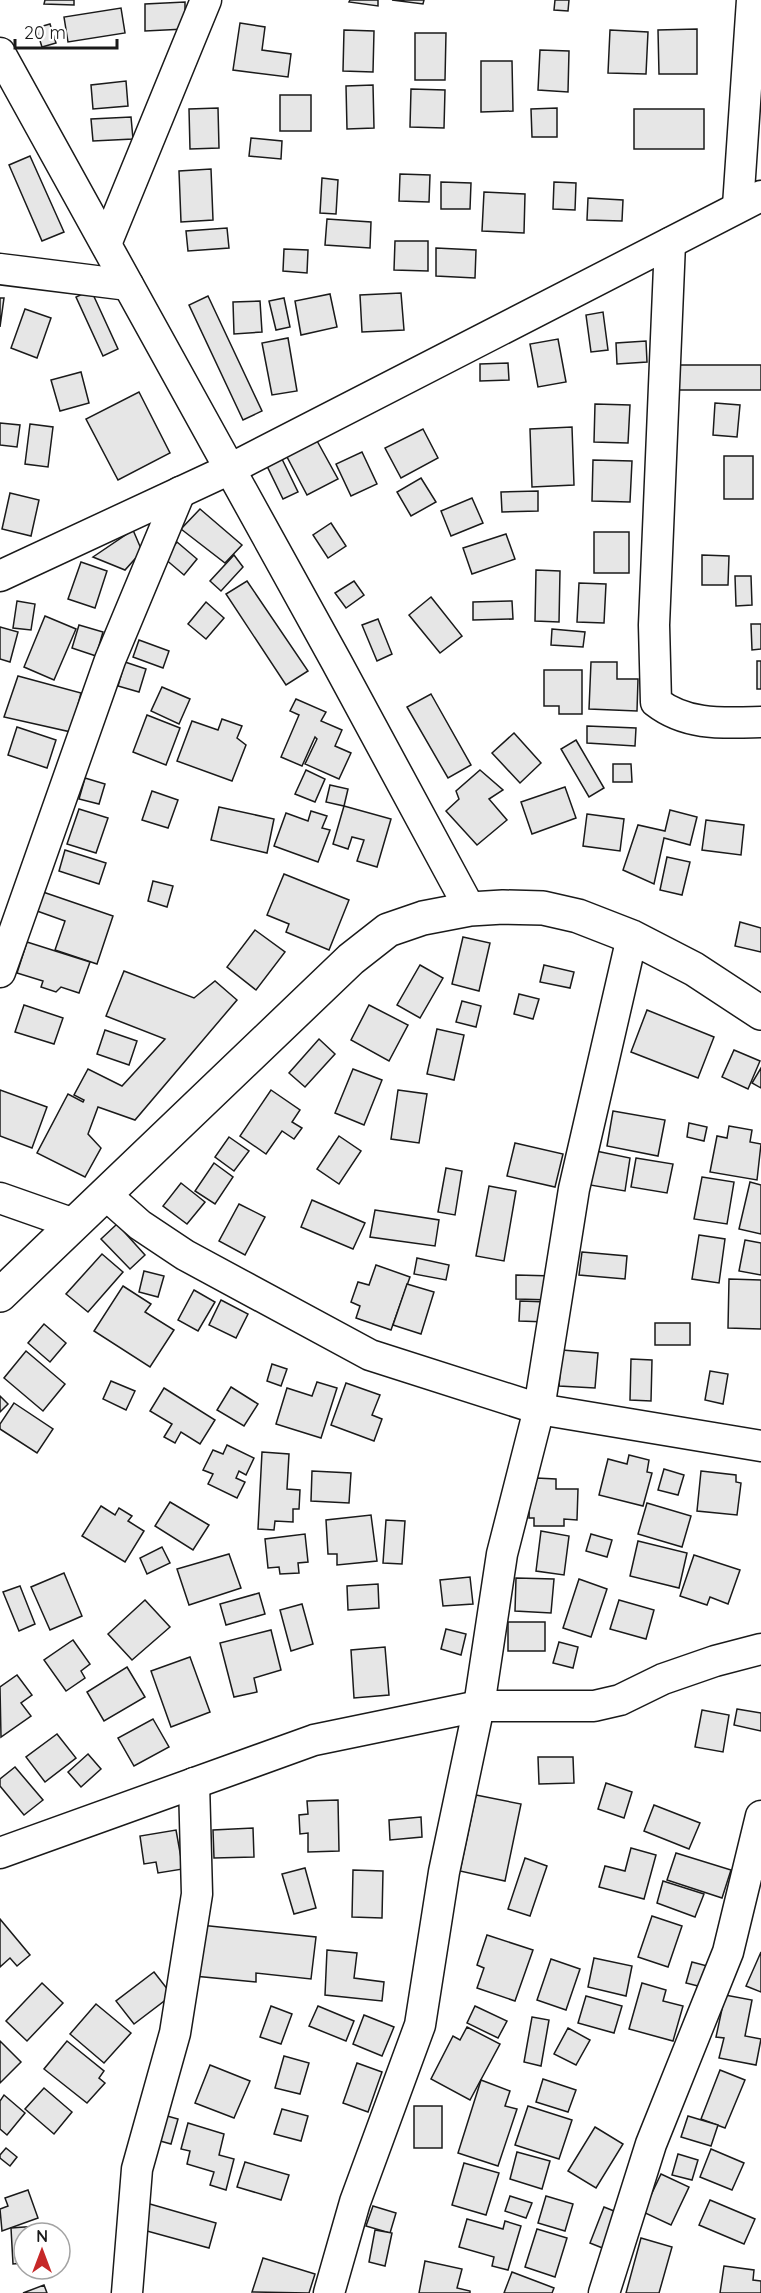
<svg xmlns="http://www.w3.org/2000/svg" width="761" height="2293" viewBox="0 0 761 2293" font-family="Quicksand,sans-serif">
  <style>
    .building { fill: #e6e6e6; stroke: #1a1a1a; stroke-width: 1.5 }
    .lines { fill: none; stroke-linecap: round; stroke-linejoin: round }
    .minor-casing { stroke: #1a1a1a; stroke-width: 33 }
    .secondary-casing { stroke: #1a1a1a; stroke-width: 36 }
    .minor { stroke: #fff; stroke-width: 30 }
    .secondary { stroke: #fff; stroke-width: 33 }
  </style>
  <rect width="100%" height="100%" fill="#fff"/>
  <g class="building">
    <path d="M45,0H74V5L44,4Z"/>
    <path d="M350,0H378V6L349,2Z"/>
    <path d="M392,0H424L423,4Z"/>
    <path d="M555,0H569L568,11L554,10Z"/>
    <path d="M185,2V29L145,31V4Z"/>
    <path d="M121,8L125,33L68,42L64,17Z"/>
    <path d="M240,23L265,27L262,50L291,54L288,77L233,70Z"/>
    <path d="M50,24L56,43L42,47L36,28Z"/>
    <path d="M697,29V74H659L658,30Z"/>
    <path d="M344,30L374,31L373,72L343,71Z"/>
    <path d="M610,30L648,32L646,74L608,73Z"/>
    <path d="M415,33H446L445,80H415Z"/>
    <path d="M540,50L569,51L568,92L538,90Z"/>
    <path d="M481,61H512L513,111L481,112Z"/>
    <path d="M126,81L128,106L93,109L91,85Z"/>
    <path d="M373,85L374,128L347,129L346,86Z"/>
    <path d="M411,89L445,90L444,128L410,127Z"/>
    <rect x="280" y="95" width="31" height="36"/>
    <path d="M218,108L219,148L190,149L189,109Z"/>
    <path d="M557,108V137H532L531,109Z"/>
    <rect x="634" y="109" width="70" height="40"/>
    <path d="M131,117L133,139L93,141L91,119Z"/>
    <path d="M251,138L282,141L281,159L249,156Z"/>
    <path d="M30,156L64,232L42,241L9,165Z"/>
    <path d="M211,169L213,220L181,222L179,171Z"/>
    <path d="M400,174L430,175L429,202L399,201Z"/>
    <path d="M322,178L338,180L336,214L320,213Z"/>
    <path d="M441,182L471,183L470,209H441Z"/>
    <path d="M554,182L576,183L575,210L553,209Z"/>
    <path d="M484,192L525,194L524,233L482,231Z"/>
    <path d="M588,198L623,200L622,221L587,220Z"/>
    <path d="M327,219L371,222L370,248L325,245Z"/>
    <path d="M227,228L229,248L188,251L186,231Z"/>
    <path d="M395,241H428V271L394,270Z"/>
    <path d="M436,248L476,250L475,278L436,276Z"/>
    <path d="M284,249L308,250L307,273L283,271Z"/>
    <path d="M91,290L118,349L103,356L76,297Z"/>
    <path d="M401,293L404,330L362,332L360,295Z"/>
    <path d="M330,294L337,327L301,335L295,301Z"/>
    <path d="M208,296L262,411L243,420L189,305Z"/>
    <path d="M0,298H4L0,327Z"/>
    <path d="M284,298L290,327L276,330L269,301Z"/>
    <path d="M260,301L262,332L234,334L233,302Z"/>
    <path d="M25,309L51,318L37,358L11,348Z"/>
    <path d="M603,312L608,350L591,352L586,315Z"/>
    <path d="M288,338L297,391L272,395L262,343Z"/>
    <path d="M558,339L566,382L538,387L530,344Z"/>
    <path d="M646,341L647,362L617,364L616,343Z"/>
    <path d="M508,363L509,380L480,381V364Z"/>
    <rect x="672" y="365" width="89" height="25"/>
    <path d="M81,372L89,403L60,411L51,380Z"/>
    <path d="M139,392L170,453L118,480L86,419Z"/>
    <path d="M715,403L740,405L737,437L713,435Z"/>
    <path d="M595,404L630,405L628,443L594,442Z"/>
    <path d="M0,423L20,425L17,447L0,445Z"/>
    <path d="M30,424L53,427L48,467L25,464Z"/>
    <path d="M572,427L574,485L532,487L530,429Z"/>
    <path d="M423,429L438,458L401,478L385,448Z"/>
    <path d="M316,439L338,479L307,495L286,455Z"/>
    <path d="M362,452L377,484L351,496L336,464Z"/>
    <rect x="724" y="456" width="29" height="43"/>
    <path d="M281,457L298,492L283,499L266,464Z"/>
    <path d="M593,460L632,461L630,502L592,501Z"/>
    <path d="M421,478L436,502L411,516L397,492Z"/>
    <path d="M538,491V511L502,512L501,492Z"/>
    <path d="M10,493L39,500L31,536L2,529Z"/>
    <path d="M472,498L483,523L451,536L441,511Z"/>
    <path d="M200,509L242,545L225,563L181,529Z"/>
    <path d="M331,523L346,546L328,558L313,535Z"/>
    <path d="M133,530L142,551L125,570L93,557Z"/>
    <rect x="594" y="532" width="35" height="41"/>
    <path d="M506,534L515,559L472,574L463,548Z"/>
    <path d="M177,542L197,559L184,575L164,558Z"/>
    <path d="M234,555L243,567L221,591L210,581Z"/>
    <path d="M702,555L729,556L728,585H702Z"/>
    <path d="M81,562L107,571L95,608L68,599Z"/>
    <path d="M536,570L560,571L559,622L535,621Z"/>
    <path d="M735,576H751L752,605L736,606Z"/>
    <path d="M247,581L308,671L286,685L226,594Z"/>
    <path d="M354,581L364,595L346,608L335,593Z"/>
    <path d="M579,583L606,584L604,623L577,622Z"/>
    <path d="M431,597L462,636L440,653L409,615Z"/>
    <path d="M17,601L35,604L31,630L13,628Z"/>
    <path d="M512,601L513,619L473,620V602Z"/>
    <path d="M206,602L224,618L206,639L188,624Z"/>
    <path d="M45,616L76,629L54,680L24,667Z"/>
    <path d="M378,619L392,654L377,661L362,625Z"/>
    <path d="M751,624H761V649L752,650Z"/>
    <path d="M79,625L103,632L96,656L72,648Z"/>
    <path d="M0,627L18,632L10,662L0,659Z"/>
    <path d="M552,629L585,632L583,647L551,645Z"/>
    <path d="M139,640L169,651L163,668L133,657Z"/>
    <rect x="757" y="661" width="4" height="28"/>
    <path d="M125,662L146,669L139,692L118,686Z"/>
    <path d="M591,662H617V679H638L637,711L589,709Z"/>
    <path d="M544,670H582V714H559V706H544Z"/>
    <path d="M18,676L81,693L71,732L4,717Z"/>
    <path d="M162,687L190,699L179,724L151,711Z"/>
    <path d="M431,694L471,765L448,778L407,707Z"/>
    <path d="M296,699L326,712L321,721L342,730L335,746L351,753L339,779L305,764L317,739L315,737L302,766L281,757L299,715L290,711Z"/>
    <path d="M147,715L180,728L166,765L133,752Z"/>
    <path d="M222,719L242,726L237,738L246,745L232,781L177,761L192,721L218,730Z"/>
    <path d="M587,726L636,728L635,746L587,743Z"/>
    <path d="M17,727L56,740L47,768L8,755Z"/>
    <path d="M514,733L541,763L520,783L492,753Z"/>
    <path d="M576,740L604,788L589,797L561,749Z"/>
    <path d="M613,764H631L632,782H613Z"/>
    <path d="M306,770L325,779L315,802L295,794Z"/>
    <path d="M480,770L503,790L489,799L507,820L477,845L446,811L459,799L456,791Z"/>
    <path d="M85,778L105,784L99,804L79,799Z"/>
    <path d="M330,785L348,789L344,806L326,802Z"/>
    <path d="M565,787L576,818L532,834L521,802Z"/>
    <path d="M152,791L178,800L168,828L142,820Z"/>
    <path d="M344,806L391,819L377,867L357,861L364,840L352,837L348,849L333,844Z"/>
    <path d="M219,807L274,819L267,853L211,840Z"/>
    <path d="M79,809L108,818L96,853L67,844Z"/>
    <path d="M670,810L697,817L690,845L664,838L654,884L623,870L638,825L665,831Z"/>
    <path d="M311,811L327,816L322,828L330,830L318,862L274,846L286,813L308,821Z"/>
    <path d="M587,814L624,819L620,851L583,846Z"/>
    <path d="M706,820L744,825L741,855L702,850Z"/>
    <path d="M65,850L106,863L99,884L59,871Z"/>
    <path d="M667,857L690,862L682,895L660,890Z"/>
    <path d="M284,874L349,900L329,950L286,932L289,924L267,915Z"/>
    <path d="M153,881L173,886L167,907L148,901Z"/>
    <path d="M43,892L113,916L97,964L55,950L65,921L37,911Z"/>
    <path d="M740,922L761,928V952L735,946Z"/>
    <path d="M255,930L285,952L256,990L227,967Z"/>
    <path d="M463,937L490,943L479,991L452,984Z"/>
    <path d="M27,942L90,962L79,993L61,987L56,992L41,987L43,981L17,973Z"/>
    <path d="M420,965L443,978L420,1018L397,1005Z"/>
    <path d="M544,965L574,972L570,988L540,982Z"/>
    <path d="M124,971L194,998L215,981L237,1000L135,1120L98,1107L88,1134L101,1148L85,1177L37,1153L68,1094L83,1102L84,1100L74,1095L88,1069L122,1086L165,1039L106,1016Z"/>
    <path d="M519,994L539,999L533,1019L514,1014Z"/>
    <path d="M462,1001L481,1006L476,1027L456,1022Z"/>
    <path d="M24,1005L63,1018L54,1044L15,1032Z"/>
    <path d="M369,1005L408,1025L389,1061L351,1040Z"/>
    <path d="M647,1010L714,1037L698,1078L631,1052Z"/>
    <path d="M437,1029L464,1035L454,1080L427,1074Z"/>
    <path d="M105,1030L137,1041L129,1065L97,1054Z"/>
    <path d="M319,1039L335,1054L305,1087L289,1073Z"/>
    <path d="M734,1050L760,1061L748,1089L722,1077Z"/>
    <path d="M761,1068V1088L752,1083Z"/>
    <path d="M353,1069L382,1080L364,1125L335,1113Z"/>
    <path d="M0,1090L47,1107L32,1148L0,1136Z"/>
    <path d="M271,1090L300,1110L292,1122L302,1128L294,1139L282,1131L266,1154L240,1136Z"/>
    <path d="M398,1090L427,1094L419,1143L391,1139Z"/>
    <path d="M613,1111L665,1120L658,1156L607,1146Z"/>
    <path d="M689,1123L707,1127L704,1141L687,1137Z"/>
    <path d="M729,1126L752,1130L750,1142L761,1144L757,1180L710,1172L717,1136L727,1138Z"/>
    <path d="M339,1136L361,1151L339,1184L317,1169Z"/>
    <path d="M229,1137L249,1151L234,1171L215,1157Z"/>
    <path d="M515,1143L563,1154L555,1187L507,1176Z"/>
    <path d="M596,1151L630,1158L625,1191L590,1185Z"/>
    <path d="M636,1158L673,1164L667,1193L631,1187Z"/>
    <path d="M214,1163L233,1177L215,1204L195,1191Z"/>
    <path d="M446,1168L462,1171L455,1215L438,1212Z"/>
    <path d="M702,1177L734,1182L727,1224L694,1219Z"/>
    <path d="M750,1182L761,1185V1234L739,1229Z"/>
    <path d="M181,1183L205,1202L187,1224L163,1206Z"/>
    <path d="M489,1186L516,1191L504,1261L476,1256Z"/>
    <path d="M312,1200L365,1223L353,1249L301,1227Z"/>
    <path d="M239,1204L265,1217L245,1255L219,1241Z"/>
    <path d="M375,1210L439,1220L435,1246L370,1237Z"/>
    <path d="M117,1224L145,1255L130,1269L101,1239Z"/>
    <path d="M699,1235L725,1239L719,1283L692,1279Z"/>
    <path d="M745,1240L761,1243V1275L739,1271Z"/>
    <path d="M582,1252L627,1256L625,1279L579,1275Z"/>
    <path d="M102,1254L123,1272L88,1312L66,1294Z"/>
    <path d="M417,1258L449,1265L446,1280L414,1274Z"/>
    <path d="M376,1265L410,1277L391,1330L356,1318L360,1306L351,1302L358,1282L369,1285Z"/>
    <path d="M144,1271L164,1276L158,1297L139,1292Z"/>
    <path d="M516,1275L554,1276L553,1300L516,1299Z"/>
    <path d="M729,1279L761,1280V1329L728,1328Z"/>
    <path d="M407,1284L434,1292L421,1334L393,1325Z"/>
    <path d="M123,1286L151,1304L145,1312L174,1330L150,1367L94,1331Z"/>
    <path d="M194,1290L215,1302L198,1331L178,1320Z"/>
    <path d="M221,1300L248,1314L236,1338L209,1325Z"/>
    <path d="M520,1301L548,1302L547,1322L519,1321Z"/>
    <rect x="655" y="1323" width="35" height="22"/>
    <path d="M44,1324L66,1343L50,1362L28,1343Z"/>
    <path d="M562,1350L598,1353L595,1388L559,1386Z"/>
    <path d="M26,1351L65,1384L43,1411L4,1378Z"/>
    <path d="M631,1359L652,1360L651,1401L630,1400Z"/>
    <path d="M272,1364L287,1369L281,1386L267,1381Z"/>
    <path d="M710,1371L728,1374L723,1404L705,1400Z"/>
    <path d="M111,1381L135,1391L126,1410L103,1399Z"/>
    <path d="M317,1382L337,1388L321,1438L276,1424L287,1388L312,1396Z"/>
    <path d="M346,1383L380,1395L372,1415L382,1419L374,1441L331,1425Z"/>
    <path d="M231,1387L258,1404L244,1426L217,1410Z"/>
    <path d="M164,1388L215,1420L200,1444L181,1432L175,1443L164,1437L172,1424L150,1411Z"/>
    <path d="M0,1396L8,1404L0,1412Z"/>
    <path d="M14,1403L53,1429L37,1453L0,1429V1424Z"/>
    <path d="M227,1445L254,1458L246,1475L239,1471L236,1478L245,1482L237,1498L208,1484L213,1474L203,1470L213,1450L223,1454Z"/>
    <path d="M262,1452L289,1454L287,1489L300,1490L299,1509H293V1522L275,1521L274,1530L258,1529Z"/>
    <path d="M629,1455L649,1460L647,1472L652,1473L643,1506L599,1495L608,1459L627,1464Z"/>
    <path d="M664,1469L684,1475L678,1495L658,1490Z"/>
    <path d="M312,1471L351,1473L349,1503L311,1501Z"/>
    <path d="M701,1471L736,1475V1482L741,1483L737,1515L697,1511Z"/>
    <path d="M536,1478L556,1479V1489H578L577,1520L564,1519V1526H534V1518H529L530,1488H535Z"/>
    <path d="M170,1502L209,1525L193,1550L155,1526Z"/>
    <path d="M647,1503L691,1516L682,1547L638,1534Z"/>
    <path d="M101,1506L115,1515L119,1508L132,1516L128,1521L144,1531L125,1562L82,1536Z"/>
    <path d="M371,1515L377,1561L337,1565V1554H328L326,1520Z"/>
    <path d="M386,1520L405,1521L402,1564L383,1563Z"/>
    <path d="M541,1531L569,1536L564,1575L536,1571Z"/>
    <path d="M305,1534L308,1562L298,1563L299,1573L280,1574L279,1567L268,1568L265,1539Z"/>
    <path d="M591,1534L612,1540L607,1557L586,1551Z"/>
    <path d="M638,1541L687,1553L679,1588L630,1576Z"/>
    <path d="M162,1547L170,1563L147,1574L140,1558Z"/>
    <path d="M229,1554L241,1588L189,1605L177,1569Z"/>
    <path d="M694,1555L740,1570L728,1604L710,1597L707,1605L680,1596Z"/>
    <path d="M64,1573L82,1616L50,1630L31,1587Z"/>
    <path d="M470,1577L473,1604L443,1606L440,1580Z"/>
    <path d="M516,1578L554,1579L551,1613L515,1611Z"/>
    <path d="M579,1579L607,1589L591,1637L563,1628Z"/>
    <path d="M378,1584L379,1608L348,1610L347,1586Z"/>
    <path d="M20,1586L35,1624L19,1631L3,1592Z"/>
    <path d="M259,1593L265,1614L226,1625L220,1604Z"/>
    <path d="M145,1600L170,1627L132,1660L108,1634Z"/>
    <path d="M619,1600L654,1610L646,1639L610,1629Z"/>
    <path d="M302,1604L313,1644L291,1651L280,1610Z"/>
    <rect x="508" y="1622" width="37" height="29"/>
    <path d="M446,1629L466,1634L461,1655L441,1649Z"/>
    <path d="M271,1630L281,1670L254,1678L257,1692L234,1697L220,1643Z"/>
    <path d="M73,1640L90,1664L81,1671L85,1678L66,1691L44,1660Z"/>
    <path d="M559,1642L578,1647L573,1668L553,1663Z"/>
    <path d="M385,1647L389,1695L354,1698L351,1650Z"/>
    <path d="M190,1657L210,1712L171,1727L151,1671Z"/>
    <path d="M127,1667L145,1697L104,1721L87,1692Z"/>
    <path d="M17,1675L32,1695L21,1703L31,1716L1,1737L0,1687Z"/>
    <path d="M737,1709L761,1713V1731L734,1725Z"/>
    <path d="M702,1710L729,1715L723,1752L695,1747Z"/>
    <path d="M153,1719L169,1747L134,1766L118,1738Z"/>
    <path d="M57,1734L76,1758L45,1782L26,1757Z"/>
    <path d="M88,1754L101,1769L81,1787L68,1772Z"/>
    <path d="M538,1757H573L574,1783L539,1784Z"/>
    <path d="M15,1767L43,1800L24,1815L0,1786V1779Z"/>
    <path d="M606,1783L632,1792L624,1818L598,1809Z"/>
    <path d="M476,1795L521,1804L505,1881L460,1871Z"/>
    <path d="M338,1800L339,1851L308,1852V1833L300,1834L299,1815L308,1814L307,1801Z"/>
    <path d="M654,1805L700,1823L689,1849L644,1831Z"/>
    <path d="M421,1817L422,1837L390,1840L389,1820Z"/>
    <path d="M253,1828L254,1857L214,1858L213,1830Z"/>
    <path d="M176,1830L183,1869L158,1873L156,1862L144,1864L140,1836Z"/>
    <path d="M631,1848L656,1855L644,1899L599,1887L605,1866L625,1871Z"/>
    <path d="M676,1853L731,1870L722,1898L667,1880Z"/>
    <path d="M525,1858L547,1866L530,1916L508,1909Z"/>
    <path d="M305,1868L316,1908L294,1914L282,1874Z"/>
    <path d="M353,1870L383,1871L382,1918L352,1917Z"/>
    <path d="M663,1881L704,1894L695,1917L657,1903Z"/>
    <path d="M652,1916L682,1926L668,1967L638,1957Z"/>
    <path d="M0,1919L30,1955L17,1966L10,1958L0,1967Z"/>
    <path d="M200,1925L316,1937L311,1979L256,1973V1982L194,1976Z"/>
    <path d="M487,1935L533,1950L515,2001L477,1988L484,1968L477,1965Z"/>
    <path d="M327,1950L357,1953L354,1978L384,1982L382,2001L325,1995Z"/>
    <path d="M761,1952V1992L746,1986Z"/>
    <path d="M594,1958L632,1966L626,1996L588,1987Z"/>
    <path d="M551,1959L580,1969L566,2010L537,2000Z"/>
    <path d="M692,1962L711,1967L706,1988L686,1983Z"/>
    <path d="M154,1972L172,1995L134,2024L116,2001Z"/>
    <path d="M42,1983L63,2003L27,2041L6,2021Z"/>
    <path d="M642,1983L666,1990L663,2001L683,2006L673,2041L629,2029Z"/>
    <path d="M725,1995L752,2000L745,2036L761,2039L756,2065L719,2058L724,2038L716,2037Z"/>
    <path d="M586,1996L622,2006L614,2033L578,2023Z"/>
    <path d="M96,2004L131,2033L104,2063L70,2034Z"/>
    <path d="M271,2006L292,2014L281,2044L260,2037Z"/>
    <path d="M318,2006L354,2021L346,2041L309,2026Z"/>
    <path d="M475,2006L507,2021L498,2038L467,2023Z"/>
    <path d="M364,2015L394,2027L382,2056L353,2044Z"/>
    <path d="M532,2017L549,2020L541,2066L524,2062Z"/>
    <path d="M467,2027L500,2044L470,2100L431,2079L453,2036L460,2040Z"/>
    <path d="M568,2028L590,2040L576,2065L554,2054Z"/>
    <path d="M0,2041L21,2062L0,2083Z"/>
    <path d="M67,2041L104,2071L99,2078L105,2083L87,2103L44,2069Z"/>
    <path d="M284,2056L309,2063L300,2094L275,2088Z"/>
    <path d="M357,2063L382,2072L368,2112L343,2103Z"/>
    <path d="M210,2065L250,2081L234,2118L195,2103Z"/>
    <path d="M720,2070L745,2080L725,2128L701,2119Z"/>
    <path d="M543,2079L576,2090L568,2112L536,2102Z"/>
    <path d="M481,2080L510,2091L505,2106L517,2109L498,2166L458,2153Z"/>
    <path d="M44,2088L72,2112L54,2134L25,2109Z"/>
    <path d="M4,2095L25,2113L7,2135L0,2129V2101Z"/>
    <rect x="414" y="2106" width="28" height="42"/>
    <path d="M528,2106L572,2120L559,2159L515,2145Z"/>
    <path d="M282,2109L308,2116L301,2141L274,2134Z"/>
    <path d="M160,2114L178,2119L171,2144L153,2139Z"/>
    <path d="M688,2116L718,2125L711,2146L681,2137Z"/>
    <path d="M188,2123L224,2134L219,2155L234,2159L226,2190L210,2185L214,2172L187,2164L190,2151L181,2149Z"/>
    <path d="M595,2127L623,2144L596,2188L568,2171Z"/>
    <path d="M6,2148L17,2157L10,2166L0,2158V2155Z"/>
    <path d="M711,2149L744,2163L732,2190L700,2177Z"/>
    <path d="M517,2152L550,2161L542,2189L510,2179Z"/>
    <path d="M678,2154L698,2160L692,2180L672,2175Z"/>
    <path d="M245,2162L289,2175L281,2200L237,2187Z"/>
    <path d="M464,2163L499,2173L486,2215L452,2205Z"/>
    <path d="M661,2174L689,2187L671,2225L643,2212Z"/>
    <path d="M28,2190L38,2218L2,2231L0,2209L8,2206L5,2198Z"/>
    <path d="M510,2196L532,2203L526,2218L505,2211Z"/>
    <path d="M546,2196L573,2204L565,2231L538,2223Z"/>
    <path d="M710,2200L755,2219L744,2244L699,2225Z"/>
    <path d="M143,2202L216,2223L209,2248L136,2228Z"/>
    <path d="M373,2206L396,2213L390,2233L366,2226Z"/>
    <path d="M604,2207L624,2215L610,2251L590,2243Z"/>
    <path d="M467,2219L503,2229L505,2221L521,2226L508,2270L492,2266L494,2257L459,2247Z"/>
    <path d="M38,2226L39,2233H24V2263L13,2264L11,2228Z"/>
    <path d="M537,2229L567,2238L555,2277L525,2267Z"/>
    <path d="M375,2230L392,2233L385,2266L369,2262Z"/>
    <path d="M641,2238L672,2247L659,2293H626Z"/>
    <path d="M263,2258L315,2274L309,2293L252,2292Z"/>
    <path d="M425,2261L462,2269L457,2288L470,2291V2293H419Z"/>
    <path d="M724,2266L754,2270L753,2280L761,2281V2293H720Z"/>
    <path d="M512,2272L554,2288L552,2293H504Z"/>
    <path d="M44,2285L47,2293H23Z"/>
  </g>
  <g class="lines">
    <defs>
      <g id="minor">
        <path d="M0,53L336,661L470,909"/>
        <path d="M738,206L752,0"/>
        <path d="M670,243L654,625L656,702C687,726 723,723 761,722"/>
        <path d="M106,244L206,0"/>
        <path d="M0,269L128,285"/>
        <path d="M0,576L230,469L761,196"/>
        <path d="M0,972L110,660L180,492"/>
        <path d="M105,1194L140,1225L185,1255L370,1355L539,1409L761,1446"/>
        <path d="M0,1198L74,1224"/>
        <path d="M0,1853L314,1740L479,1706H594L620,1700L663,1679L715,1661L761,1649"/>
        <path d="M127,2293L137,2169L175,2033L197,1894L194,1783"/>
        <path d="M329,2293L355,2202L420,2025L444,1872L479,1706L502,1554L539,1409L574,1189L632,937"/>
        <path d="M604,2293L651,2144L728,1952L761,1816"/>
      </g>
      <path id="secondary" d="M0,1295L351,959L388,930L423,918L470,909L503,907L543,908L578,916L632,937L694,969L761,1013"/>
    </defs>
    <use href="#minor" class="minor-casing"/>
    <use href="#secondary" class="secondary-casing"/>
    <use href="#minor" class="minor"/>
    <use href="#secondary" class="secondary"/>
  </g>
  <g transform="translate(42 2251)"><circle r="28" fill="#ffffff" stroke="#a3a3a3" stroke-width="1.5"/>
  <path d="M0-4.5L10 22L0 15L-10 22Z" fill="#c62828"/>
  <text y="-9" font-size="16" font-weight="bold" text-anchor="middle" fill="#1a1a1a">N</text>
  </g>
  <path d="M15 39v9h102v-9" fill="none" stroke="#1a1a1a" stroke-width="3"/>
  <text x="24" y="39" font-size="18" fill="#1a1a1a" stroke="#ffffff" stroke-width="4.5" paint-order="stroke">20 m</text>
</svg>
